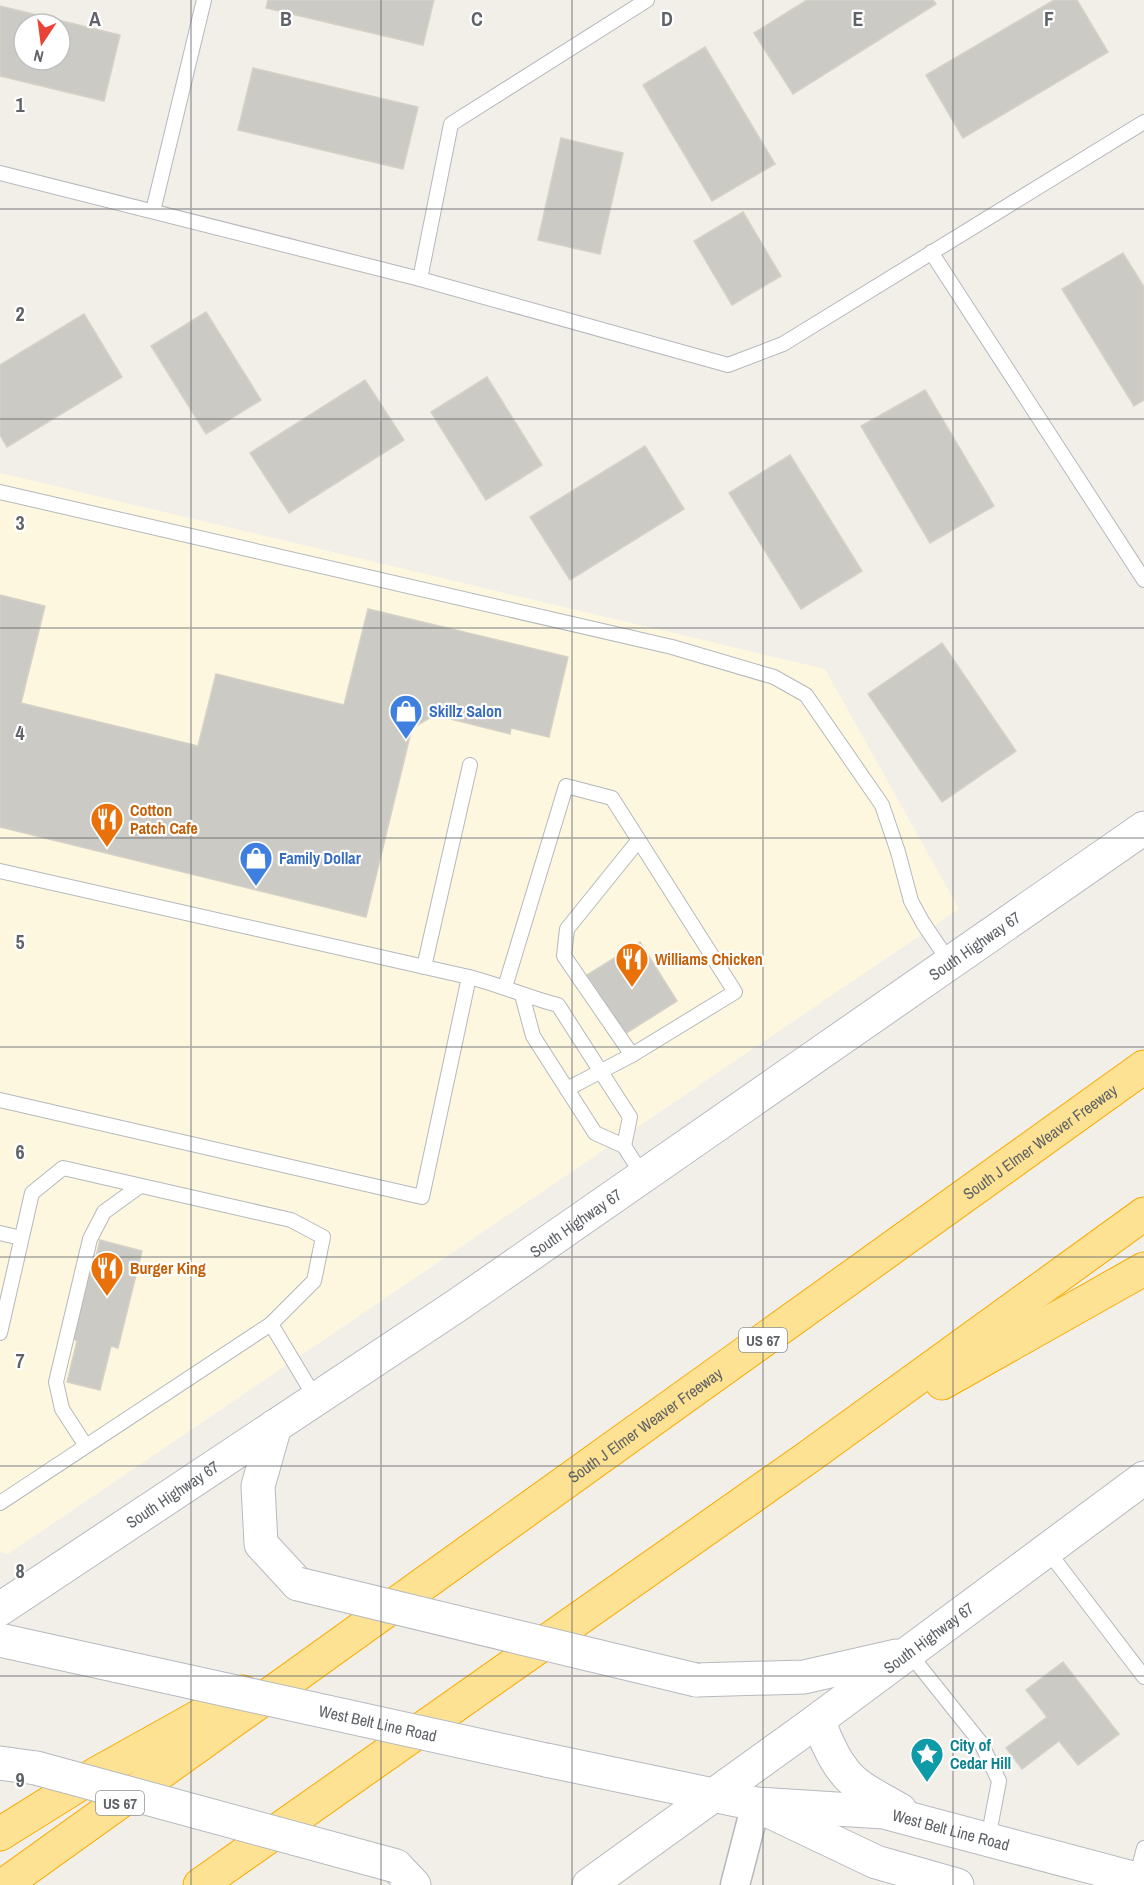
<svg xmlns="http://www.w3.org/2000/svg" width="1144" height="1885" viewBox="0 0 1144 1885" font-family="'Archivo Narrow',sans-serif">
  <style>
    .commercial { fill: #fef7e0 }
    .building { fill: #cccac5; stroke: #d6d1c6; stroke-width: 1.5; fill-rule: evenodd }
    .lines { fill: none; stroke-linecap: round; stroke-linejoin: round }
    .lane-casing { stroke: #b5b8bc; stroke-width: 16 }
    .street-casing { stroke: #b5b8bc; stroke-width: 31 }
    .secondary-casing { stroke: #b6babf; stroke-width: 35 }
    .highway-casing { stroke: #f9ab00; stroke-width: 35 }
    .lane { stroke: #fff; stroke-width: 14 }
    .street { stroke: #fff; stroke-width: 28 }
    .secondary { stroke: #fff; stroke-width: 33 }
    .highway { stroke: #fde293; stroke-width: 33 }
    .secondary-bridge-casing { stroke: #b6babf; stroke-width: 35; stroke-linecap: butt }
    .secondary-bridge { stroke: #fff; stroke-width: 33 }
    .grid { fill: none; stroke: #5f6368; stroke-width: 1.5; stroke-opacity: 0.55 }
    .labels { text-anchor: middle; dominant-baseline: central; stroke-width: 4.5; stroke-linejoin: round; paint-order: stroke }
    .shield { fill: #fff; stroke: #8f9295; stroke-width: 1.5 }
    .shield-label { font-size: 15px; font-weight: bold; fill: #5f6368 }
    .shop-label { font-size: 16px; font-weight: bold; fill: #366cbe; stroke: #fff; text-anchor: start }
    .food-label { font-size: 16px; font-weight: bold; fill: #c56008; stroke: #fff; text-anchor: start }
    .street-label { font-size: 16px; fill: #5f6368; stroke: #fff }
    .culture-label { font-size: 16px; font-weight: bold; fill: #0d838f; stroke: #fff; text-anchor: start }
    .grid-label { font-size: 20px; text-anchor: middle; font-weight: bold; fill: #5f6368; stroke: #fff; stroke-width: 4.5; stroke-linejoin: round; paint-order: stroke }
  </style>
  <rect width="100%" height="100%" fill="#f1efe8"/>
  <path class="commercial" d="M0,473L825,669L959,909L8,1554L0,1552Z"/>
  <g class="building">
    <path d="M268,0H434L423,45L266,8Z"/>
    <path d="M807,0H933L936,4L793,94L754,33Z"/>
    <path d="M1054,0H1077L1108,52L963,138L926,75Z"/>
    <path d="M0,6L120,35L104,101L0,76ZM24,24H60V60H24Z"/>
    <path d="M705,47L775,164L712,201L643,85Z"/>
    <path d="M253,68L418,107L403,169L238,130Z"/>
    <path d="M561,138L623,153L600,254L538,240Z"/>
    <path d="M743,212L781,276L732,305L694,241Z"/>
    <path d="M1123,253L1144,287V400L1134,406L1062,289Z"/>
    <path d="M206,312L261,400L206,434L151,346Z"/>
    <path d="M84,314L122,377L7,447L0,435V365Z"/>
    <path d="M487,377L542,465L486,500L431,412Z"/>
    <path d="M365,380L404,440L289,513L250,453Z"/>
    <path d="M925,390L994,506L930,543L861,426Z"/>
    <path d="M645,446L684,509L570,580L530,517Z"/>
    <path d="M790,455L862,571L801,609L729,493Z"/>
    <path d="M0,595L45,606L21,703L198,746L216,674L344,705L368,609L568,657L549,737L511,728L510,734L435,715L412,728L366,917L0,827Z"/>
    <path d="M942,643L1016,751L942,802L868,694Z"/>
    <path d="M640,942L677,1001L625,1034L587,975Z"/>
    <path d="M100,1240L142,1251L118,1348L111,1346L100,1390L67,1382L77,1341L72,1338L93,1255L96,1256Z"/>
    <path d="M1063,1662L1119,1734L1078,1765L1059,1741L1022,1769L1006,1748L1047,1717L1026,1690Z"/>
  </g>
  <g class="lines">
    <defs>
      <g id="lane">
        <path d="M0,173L420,279L728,365L783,344L1144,122"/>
        <path d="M153,211L204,0"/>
        <path d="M931,252L1144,580"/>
        <path d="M420,279L451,124L647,0"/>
        <path d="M0,492L672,647L774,677L806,695L882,805L898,852L911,901L923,923L950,963"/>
        <path d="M0,871L469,977"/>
        <path d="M424,967L470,765"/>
        <path d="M505,987L566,786L612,798L735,992L632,1055L567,1089"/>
        <path d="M632,1055L564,956L567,929L638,841"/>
        <path d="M0,1100L422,1197L469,977C500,985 527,997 558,1005L630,1117L624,1146L595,1133L533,1036L522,995"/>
        <path d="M624,1146L643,1176"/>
        <path d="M0,1233L21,1238"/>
        <path d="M0,1333L32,1193L63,1168L291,1220L323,1237L314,1281L271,1324L316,1399"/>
        <path d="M86,1446L62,1409L56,1382L90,1239L104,1212L140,1186"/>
        <path d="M0,1503L271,1324"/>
        <path d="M1047,1550L1144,1677"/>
        <path d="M909,1653L981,1743L999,1781L988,1839"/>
        <path d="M1136,1879L1144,1848"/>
      </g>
      <path id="street" d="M735,1885L756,1804"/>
      <g id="secondary">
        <path d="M275,1426L258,1486L261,1544L298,1584"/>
        <path id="s1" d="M0,1609L459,1304L1144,828"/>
        <path d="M0,1640L118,1666"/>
        <path d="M696,1680L804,1677L896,1656"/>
        <path d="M823,1716C820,1728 823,1733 828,1744C846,1784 863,1789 900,1810"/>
        <path id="s2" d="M546,1760L756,1804L884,1812L1144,1881"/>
        <path d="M0,1763L36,1768"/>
        <path d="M771,1812L876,1862L957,1885"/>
        <path d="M396,1866L414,1885"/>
        <path id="s3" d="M589,1885L811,1725L1144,1478"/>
      </g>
      <g id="highway">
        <path d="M942,1383L1144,1269"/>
        <path d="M0,1834L96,1774L243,1692"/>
        <path id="s4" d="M4,1885L1144,1067"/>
        <path d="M200,1885L807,1458L1144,1214"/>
      </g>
    </defs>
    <use href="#lane" class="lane-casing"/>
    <use href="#street" class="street-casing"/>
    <use href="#secondary" class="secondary-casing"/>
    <use href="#highway" class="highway-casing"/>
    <use href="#lane" class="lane"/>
    <use href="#street" class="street"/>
    <use href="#secondary" class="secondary"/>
    <use href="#highway" class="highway"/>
    <defs>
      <g id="secondary-bridge">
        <path d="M298,1584L696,1680"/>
        <path id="s5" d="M118,1666L546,1760"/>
        <path d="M36,1768L396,1866"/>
      </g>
    </defs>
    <use href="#secondary-bridge" class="secondary-bridge-casing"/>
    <use href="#secondary-bridge" class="secondary-bridge"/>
  </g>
  <path class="grid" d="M191,0V1885M381,0V1885M572,0V1885M763,0V1885M953,0V1885M0,209H1144M0,419H1144M0,628H1144M0,838H1144M0,1047H1144M0,1257H1144M0,1466H1144M0,1676H1144"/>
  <defs>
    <symbol id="shop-pin" viewBox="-11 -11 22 30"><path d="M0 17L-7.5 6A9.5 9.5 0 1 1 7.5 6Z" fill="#3f7fe0" stroke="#fff"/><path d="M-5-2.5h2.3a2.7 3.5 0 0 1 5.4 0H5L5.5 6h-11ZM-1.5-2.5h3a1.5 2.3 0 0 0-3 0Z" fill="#fff"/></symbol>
    <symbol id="restaurant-pin" viewBox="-11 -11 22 30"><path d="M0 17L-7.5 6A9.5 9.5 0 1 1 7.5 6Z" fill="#e8710a" stroke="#fff"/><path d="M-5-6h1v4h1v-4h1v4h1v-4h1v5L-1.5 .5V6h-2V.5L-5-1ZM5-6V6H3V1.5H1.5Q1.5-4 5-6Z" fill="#fff"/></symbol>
    <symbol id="sight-pin" viewBox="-11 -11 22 30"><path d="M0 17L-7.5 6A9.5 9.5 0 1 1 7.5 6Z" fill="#0f9aa8" stroke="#fff"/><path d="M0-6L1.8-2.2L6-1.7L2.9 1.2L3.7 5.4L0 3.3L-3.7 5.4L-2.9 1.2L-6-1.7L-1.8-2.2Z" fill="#fff"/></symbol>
  </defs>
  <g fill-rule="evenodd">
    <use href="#shop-pin" x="387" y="692" width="38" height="52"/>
    <use href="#restaurant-pin" x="88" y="800" width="38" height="52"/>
    <use href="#shop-pin" x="237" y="839" width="38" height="52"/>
    <use href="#restaurant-pin" x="613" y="940" width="38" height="52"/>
    <use href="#restaurant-pin" x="88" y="1249" width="38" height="52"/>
    <use href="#sight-pin" x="908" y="1735" width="38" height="52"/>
  </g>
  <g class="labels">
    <g class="shield">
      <rect x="739" y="1328" width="48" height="24" rx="4.5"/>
      <rect x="96" y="1791" width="48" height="24" rx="4.5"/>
    </g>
    <g class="shield-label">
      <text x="763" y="1340">US 67</text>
      <text x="120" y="1803">US 67</text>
    </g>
    <g class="shop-label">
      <text x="429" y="711">Skillz Salon</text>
      <text x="279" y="858">Family Dollar</text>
    </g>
    <g class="food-label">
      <text x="130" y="810">Cotton<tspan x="130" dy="18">Patch Cafe</tspan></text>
      <text x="655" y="959">Williams Chicken</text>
      <text x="130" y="1268">Burger King</text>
    </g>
    <g class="street-label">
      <text stroke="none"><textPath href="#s1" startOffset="1179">South Highway 67</textPath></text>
      <text stroke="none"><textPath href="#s4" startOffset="1275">South J Elmer Weaver Freeway</textPath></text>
      <text stroke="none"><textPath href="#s1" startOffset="693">South Highway 67</textPath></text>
      <text stroke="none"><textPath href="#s4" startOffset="789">South J Elmer Weaver Freeway</textPath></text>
      <text stroke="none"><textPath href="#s1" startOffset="207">South Highway 67</textPath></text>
      <text stroke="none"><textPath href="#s3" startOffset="420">South Highway 67</textPath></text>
      <text stroke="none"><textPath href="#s5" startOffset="266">West Belt Line Road</textPath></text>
      <text stroke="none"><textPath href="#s2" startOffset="412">West Belt Line Road</textPath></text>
    </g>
    <g class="culture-label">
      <text x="950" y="1745">City of<tspan x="950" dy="18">Cedar Hill</tspan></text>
    </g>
  </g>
  <g class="grid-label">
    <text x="95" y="26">A</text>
    <text x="286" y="26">B</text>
    <text x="477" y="26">C</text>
    <text x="667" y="26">D</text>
    <text x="858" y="26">E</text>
    <text x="1049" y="26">F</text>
    <text x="20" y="112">1</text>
    <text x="20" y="321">2</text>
    <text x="20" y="530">3</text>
    <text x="20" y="740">4</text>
    <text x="20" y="949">5</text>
    <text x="20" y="1159">6</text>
    <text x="20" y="1368">7</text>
    <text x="20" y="1578">8</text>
    <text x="20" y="1787">9</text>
  </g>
  <g transform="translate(42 42) rotate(193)"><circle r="28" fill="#ffffff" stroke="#bfc1c3" stroke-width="1.5"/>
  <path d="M0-4.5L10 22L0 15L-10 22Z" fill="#ea4335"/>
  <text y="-9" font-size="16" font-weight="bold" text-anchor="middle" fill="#5f6368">N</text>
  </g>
</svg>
